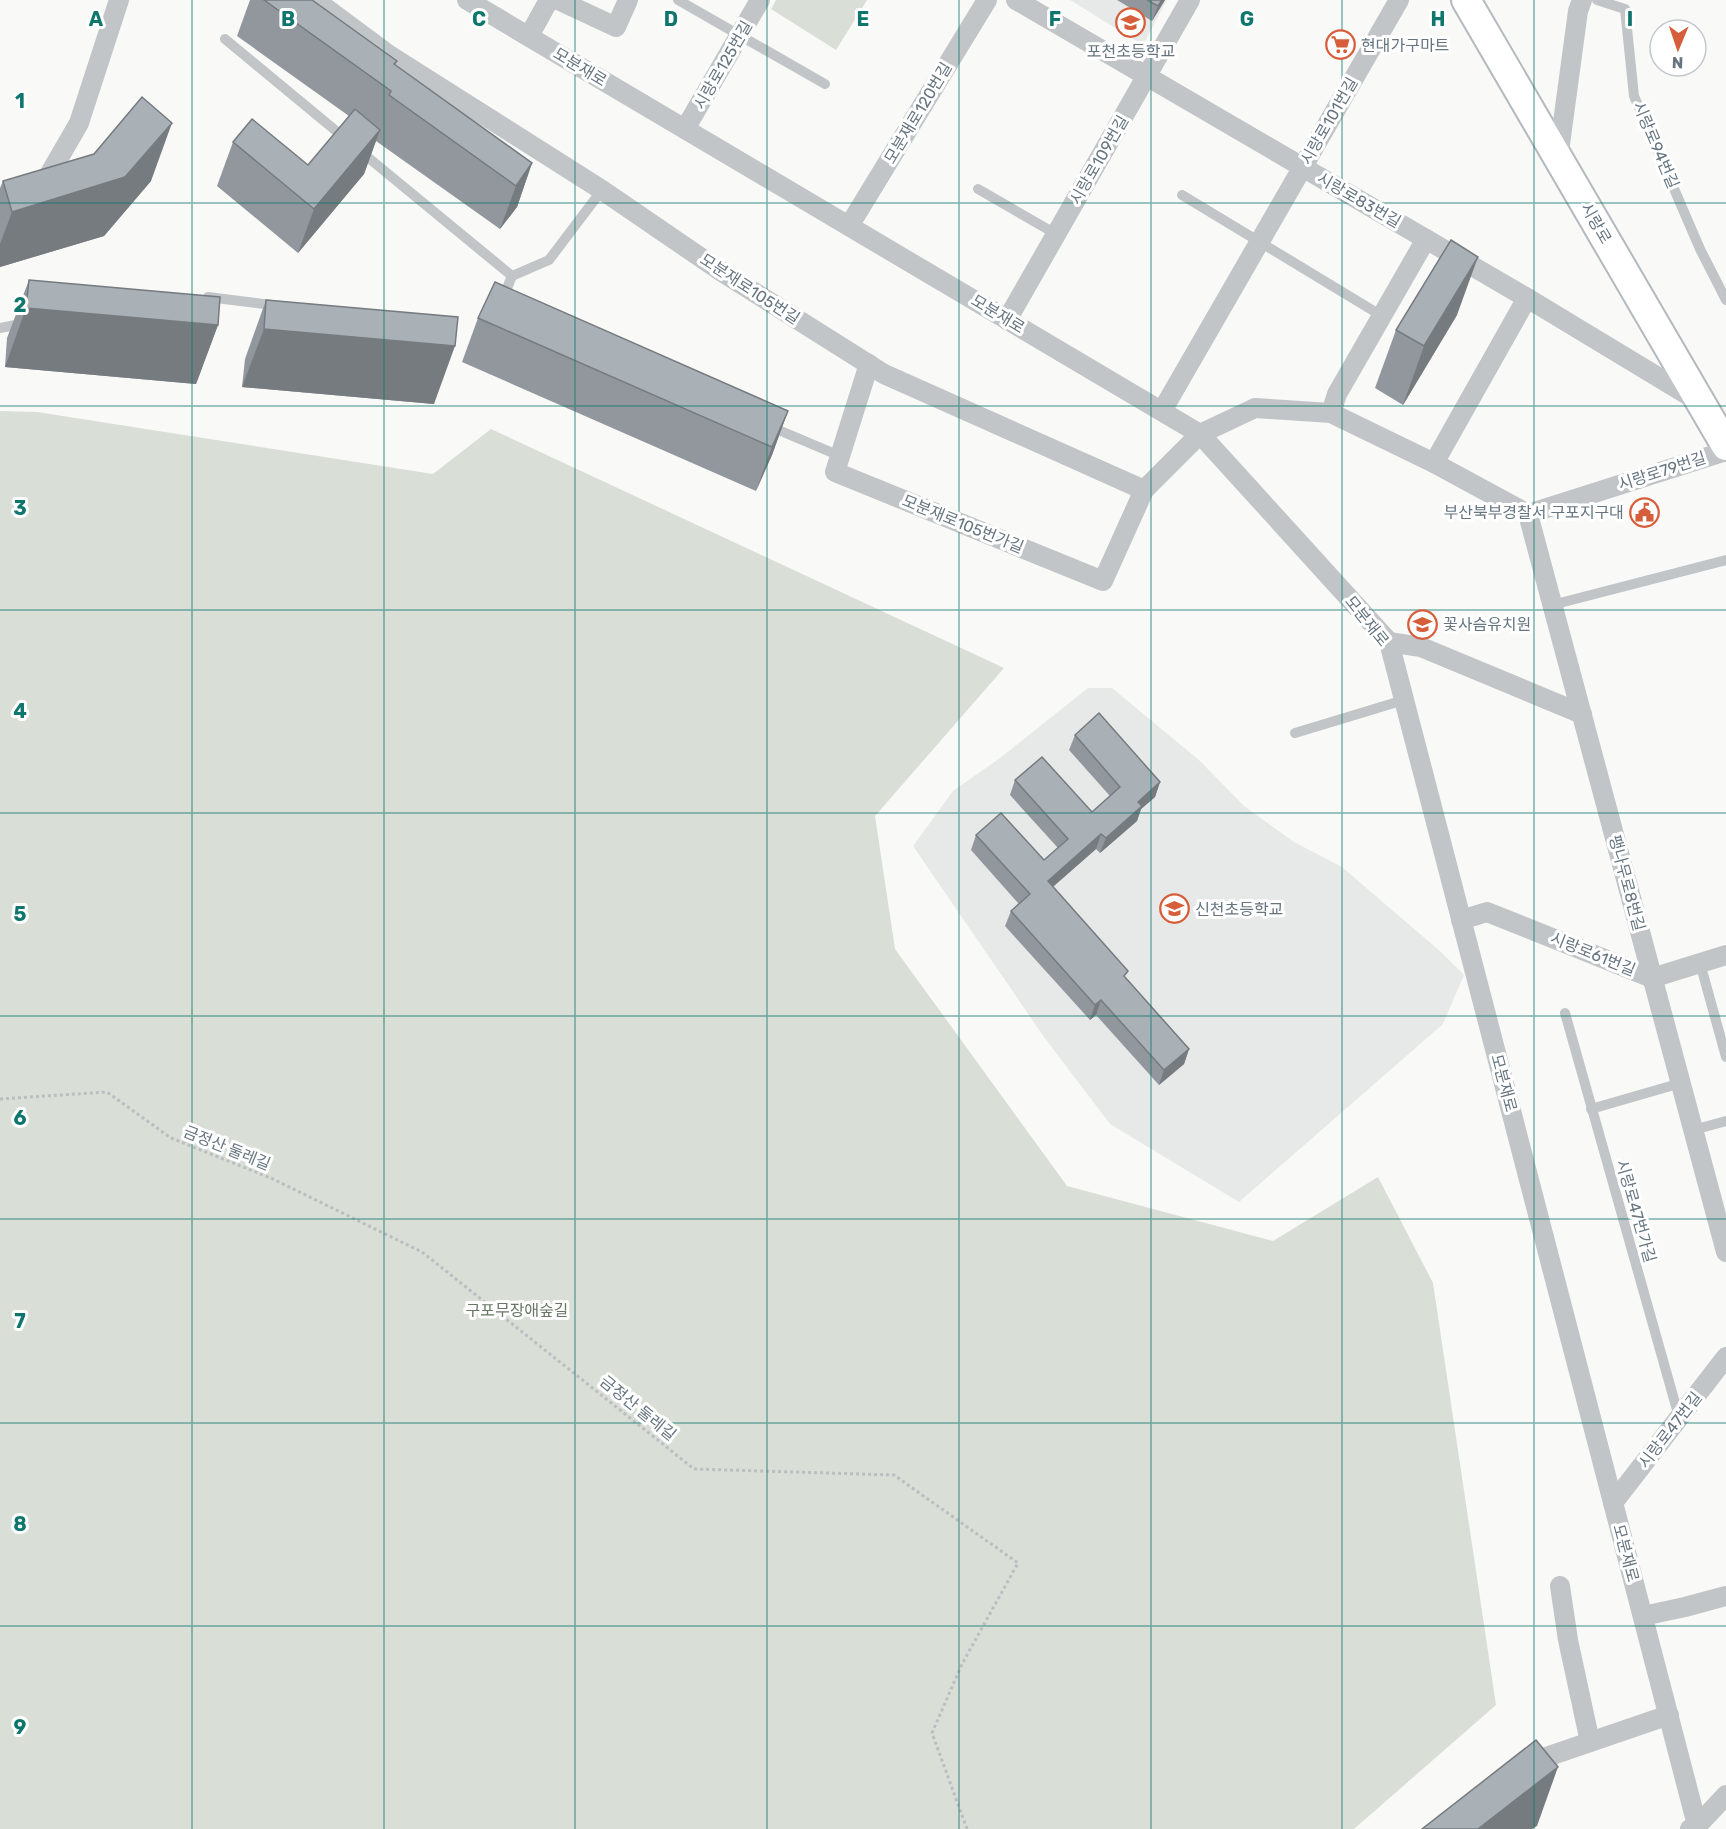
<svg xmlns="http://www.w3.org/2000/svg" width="1726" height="1829" viewBox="0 0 1726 1829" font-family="Rubik,'Noto Sans KR',sans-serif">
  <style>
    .built { fill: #e7e8e8 }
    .green { fill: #d9ded7 }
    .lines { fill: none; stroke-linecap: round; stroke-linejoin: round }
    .secondary-casing { stroke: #b3b9bd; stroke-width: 32 }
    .path { stroke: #bbbec0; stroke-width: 3; stroke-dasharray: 3 3; stroke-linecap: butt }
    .lane { stroke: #c1c5c8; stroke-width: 10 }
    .street { stroke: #c1c5c8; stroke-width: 20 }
    .secondary { stroke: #fff; stroke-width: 28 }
    .wall { fill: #91979d }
    .shaded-wall { fill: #767b7f }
    .building { fill: #a9b0b6; stroke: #767b7f; stroke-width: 1.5 }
    .grid { fill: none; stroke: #0f766e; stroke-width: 1.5; stroke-opacity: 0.55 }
    .labels { text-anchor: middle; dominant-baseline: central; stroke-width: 6; stroke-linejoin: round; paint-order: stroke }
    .poi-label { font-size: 16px; fill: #667580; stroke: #fff; text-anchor: start }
    .street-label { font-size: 16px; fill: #667580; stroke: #fff }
    .park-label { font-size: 16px; fill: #687865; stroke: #fff }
    .grid-label { font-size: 20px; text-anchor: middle; font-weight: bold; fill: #0f766e; stroke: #fff; stroke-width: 6; stroke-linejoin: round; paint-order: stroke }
  </style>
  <rect width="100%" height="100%" fill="#f9f9f7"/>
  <g class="built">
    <path d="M1070,0H1167L1143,45Z"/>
    <path d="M1088,688H1112L1200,761L1244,806L1294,842L1342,867L1441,952L1464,975L1443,1024L1239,1202L1110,1124L1044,1037L913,846L953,791L1000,758Z"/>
  </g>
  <g class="green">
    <path d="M776,0H867L836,50L771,9Z"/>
    <path d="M0,411L37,412L433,474L491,429L1004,668L875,816L895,949L1067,1186L1273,1241L1378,1177L1433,1283L1496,1705L1354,1829H0Z"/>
  </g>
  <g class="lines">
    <defs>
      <path id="secondary" d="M1466,0L1726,446"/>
    </defs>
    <use href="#secondary" class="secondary-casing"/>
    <path class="path" d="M0,1099L107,1092L171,1138L273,1179L422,1252L694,1469L894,1475L1018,1563L962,1664L932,1733L967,1829"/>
    <g class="lane">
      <path d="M678,0L825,84"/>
      <path d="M1597,0L1625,9L1634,96L1700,249L1726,300"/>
      <path d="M225,39L347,140"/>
      <path d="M359,150L512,276"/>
      <path d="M978,189L1056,234"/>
      <path d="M1182,195L1382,316"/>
      <path d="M208,297L279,306"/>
      <path d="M503,298L512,276L549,260L602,190"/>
      <path d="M0,328L25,323"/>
      <path d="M769,426L840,456"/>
      <path d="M1552,605L1726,560"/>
      <path d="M1295,733L1404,700"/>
      <path d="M1700,963L1726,1057"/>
      <path d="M1565,1013L1679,1417"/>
      <path d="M1591,1109L1681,1083"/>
      <path d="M1693,1130L1726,1121"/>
    </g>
    <g class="street">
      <path d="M315,0L389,55L602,190L719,270L884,374L1144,490L1200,434L1255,408L1331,413L1434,463L1528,514L1726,451"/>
      <path d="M467,0L1200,434L1389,642L1698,1829"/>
      <path d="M558,0L616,27L628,0"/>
      <path d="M1016,0L1527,298L1696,400"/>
      <path d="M529,36L549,0"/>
      <path d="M685,129L760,0"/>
      <path d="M1558,159L1578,11L1582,0"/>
      <path d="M0,207L38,194L79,123L119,0"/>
      <path d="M849,226L987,0"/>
      <path d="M1007,320L1190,0"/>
      <path d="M869,364L835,472L1103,581L1144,490"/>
      <path d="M1162,411L1399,0"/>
      <path d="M1331,413L1337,394L1426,239"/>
      <path d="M1434,463L1527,298"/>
      <path d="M1528,514L1726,1252"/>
      <path d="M1389,642L1421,647L1582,714"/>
      <path d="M1461,920L1487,912L1652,978L1726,955"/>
      <path d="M1613,1503L1726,1357"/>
      <path d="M1560,1586L1568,1640L1590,1742"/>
      <path d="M1643,1616L1685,1607L1726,1596"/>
      <path d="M1526,1764L1669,1715"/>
      <path d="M1690,1829L1697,1826L1726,1795"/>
    </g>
    <use href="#secondary" class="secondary"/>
  </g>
  <g class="wall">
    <path d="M250,0H312L397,61L395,65L532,163L517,207L500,229L376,141L364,174L298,253L217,186L233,142L308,165L349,116L237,36Z"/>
    <path d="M1117,0H1165L1152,21Z"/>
    <path d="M3,181H151L104,236L0,267V188Z"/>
    <path d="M29,280L218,325L196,384L5,367L7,338Z"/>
    <path d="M266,300L434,404L242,387L245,359Z"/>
    <path d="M1457,315L1403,405L1375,388L1396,330Z"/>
    <path d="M478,318L788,411L772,455L756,491L462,362Z"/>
    <path d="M1075,735L1160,782L1155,797L1141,809L1137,821L1100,853L1096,849L1053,887L1126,978L1189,1049L1184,1064L1159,1085L1096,1015L1090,1020L1005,926L1011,911L1019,904L971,850L976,835L1044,860L1058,848L1010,795L1015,780L1092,812L1110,796L1069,750Z"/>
  </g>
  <g class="shaded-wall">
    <path d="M1162,0H1165L1152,21L1158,6Z"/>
    <path d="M172,123L151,181L104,236L0,267V244L12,212Z"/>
    <path d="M380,130L364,174L298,253L314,209Z"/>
    <path d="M532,163L517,207L500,229L516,186Z"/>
    <path d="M1478,257L1457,315L1403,405L1424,346Z"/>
    <path d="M26,308L218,325L196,384L5,367Z"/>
    <path d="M264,329L455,346L434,404L242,387Z"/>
    <path d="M788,411L772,455L756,491L772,447Z"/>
    <path d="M1160,782L1155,797L1141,809L1137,821L1100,853L1106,838L1138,802Z"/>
    <path d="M1101,834L1096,849L1042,896L1048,881Z"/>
    <path d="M1101,1000L1096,1015L1090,1020L1095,1005Z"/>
    <path d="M1189,1049L1184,1064L1159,1085L1164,1070Z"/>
    <path d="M1558,1767L1537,1826L1532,1829H1478Z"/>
  </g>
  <g class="building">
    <path d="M264,0H312L397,61L394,64L532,163L516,186L389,95L391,91Z"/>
    <path d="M1147,0H1162L1158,6Z"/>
    <path d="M142,97L172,123L125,177L12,212L3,181L94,154Z"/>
    <path d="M355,109L380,130L314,209L233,142L252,119L308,165Z"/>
    <path d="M1451,240L1478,257L1424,346L1396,330Z"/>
    <path d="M29,280L220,297L218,325L26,308Z"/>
    <path d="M495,282L788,411L772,447L478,318Z"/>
    <path d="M266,300L458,317L455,346L264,329Z"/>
    <path d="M1099,713L1160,782L1138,802L1142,806L1106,838L1101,834L1048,881L1128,971L1124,976L1189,1049L1164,1070L1101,1000L1095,1005L1011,911L1030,894L976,835L1001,813L1044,860L1068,839L1015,780L1042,757L1092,812L1120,787L1075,735Z"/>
    <path d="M1536,1740L1558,1767L1478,1829H1422Z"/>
  </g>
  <path class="grid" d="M192,0V1829M384,0V1829M575,0V1829M767,0V1829M959,0V1829M1151,0V1829M1342,0V1829M1534,0V1829M0,203H1726M0,406H1726M0,610H1726M0,813H1726M0,1016H1726M0,1219H1726M0,1423H1726M0,1626H1726"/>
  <defs>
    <symbol id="school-ring" viewBox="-11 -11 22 22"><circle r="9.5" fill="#fff" stroke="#d65e3b" stroke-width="1.5"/><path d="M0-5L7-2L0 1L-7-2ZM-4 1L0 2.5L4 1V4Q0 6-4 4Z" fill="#d65e3b"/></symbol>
    <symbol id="supermarket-ring" viewBox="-11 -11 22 22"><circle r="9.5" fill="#fff" stroke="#d65e3b" stroke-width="1.5"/><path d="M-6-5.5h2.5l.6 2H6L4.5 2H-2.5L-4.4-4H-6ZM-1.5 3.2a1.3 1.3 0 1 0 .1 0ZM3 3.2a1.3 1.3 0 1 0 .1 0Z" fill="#d65e3b"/></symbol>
    <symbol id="civic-ring" viewBox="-11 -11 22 22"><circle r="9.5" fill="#fff" stroke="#d65e3b" stroke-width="1.5"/><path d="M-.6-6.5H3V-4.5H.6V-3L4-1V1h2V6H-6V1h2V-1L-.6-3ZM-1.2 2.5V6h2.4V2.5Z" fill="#d65e3b"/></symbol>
  </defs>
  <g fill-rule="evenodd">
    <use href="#school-ring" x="1114" y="6" width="33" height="33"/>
    <use href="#supermarket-ring" x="1324" y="28" width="33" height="33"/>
    <use href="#civic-ring" x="1628" y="496" width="33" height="33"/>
    <use href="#school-ring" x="1406" y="608" width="33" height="33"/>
    <use href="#school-ring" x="1158" y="892" width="33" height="33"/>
  </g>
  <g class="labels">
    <g class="poi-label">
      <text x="1361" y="45">현대가구마트</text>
      <text x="1131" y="51" text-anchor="middle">포천초등학교</text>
      <text x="1624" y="512" text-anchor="end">부산북부경찰서 구포지구대</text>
      <text x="1443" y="624">꽃사슴유치원</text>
      <text x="1195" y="909">신천초등학교</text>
    </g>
    <g class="street-label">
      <text transform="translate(723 65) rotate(-60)">시랑로125번길</text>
      <text transform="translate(580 67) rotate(31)">모분재로</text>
      <text transform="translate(918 113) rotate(-59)">모분재로120번길</text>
      <text transform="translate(1329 121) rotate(-60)">시랑로101번길</text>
      <text transform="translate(1656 145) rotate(67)">시랑로94번길</text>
      <text transform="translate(1099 160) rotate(-60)">시랑로109번길</text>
      <text transform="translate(1359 200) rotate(30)">시랑로83번길</text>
      <text transform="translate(1596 223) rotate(60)">시랑로</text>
      <text transform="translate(750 289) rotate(33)">모분재로105번길</text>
      <text transform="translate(998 314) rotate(31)">모분재로</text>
      <text transform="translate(1662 471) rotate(-18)">시랑로79번길</text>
      <text transform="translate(963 524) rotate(22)">모분재로105번가길</text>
      <text transform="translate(1367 621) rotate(51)">모분재로</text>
      <text transform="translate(1627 883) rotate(75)">팽나무로8번길</text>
      <text transform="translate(1593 954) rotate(22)">시랑로61번길</text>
      <text transform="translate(1504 1083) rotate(75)">모분재로</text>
      <text transform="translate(227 1148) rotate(22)">금정산 둘레길</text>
      <text transform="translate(1636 1211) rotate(74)">시랑로47번가길</text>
      <text transform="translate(638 1408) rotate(39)">금정산 둘레길</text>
      <text transform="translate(1670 1430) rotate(-52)">시랑로47번길</text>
      <text transform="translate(1626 1553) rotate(75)">모분재로</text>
    </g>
    <g class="park-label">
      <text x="517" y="1310">구포무장애숲길</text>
    </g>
  </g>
  <g class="grid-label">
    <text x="96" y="26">A</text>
    <text x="288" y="26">B</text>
    <text x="479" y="26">C</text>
    <text x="671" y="26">D</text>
    <text x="863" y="26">E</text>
    <text x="1055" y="26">F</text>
    <text x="1247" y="26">G</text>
    <text x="1438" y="26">H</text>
    <text x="1630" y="26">I</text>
    <text x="20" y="108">1</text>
    <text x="20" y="312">2</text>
    <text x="20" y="515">3</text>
    <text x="20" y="718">4</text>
    <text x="20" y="921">5</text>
    <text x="20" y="1125">6</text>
    <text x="20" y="1328">7</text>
    <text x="20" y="1531">8</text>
    <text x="20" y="1734">9</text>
  </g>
  <g transform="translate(1678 48) rotate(182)"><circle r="28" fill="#ffffff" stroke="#c2c8cc" stroke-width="1.5"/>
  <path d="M0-4.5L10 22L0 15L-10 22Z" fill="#d65e3b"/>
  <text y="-9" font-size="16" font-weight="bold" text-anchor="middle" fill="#667580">N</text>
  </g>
</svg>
